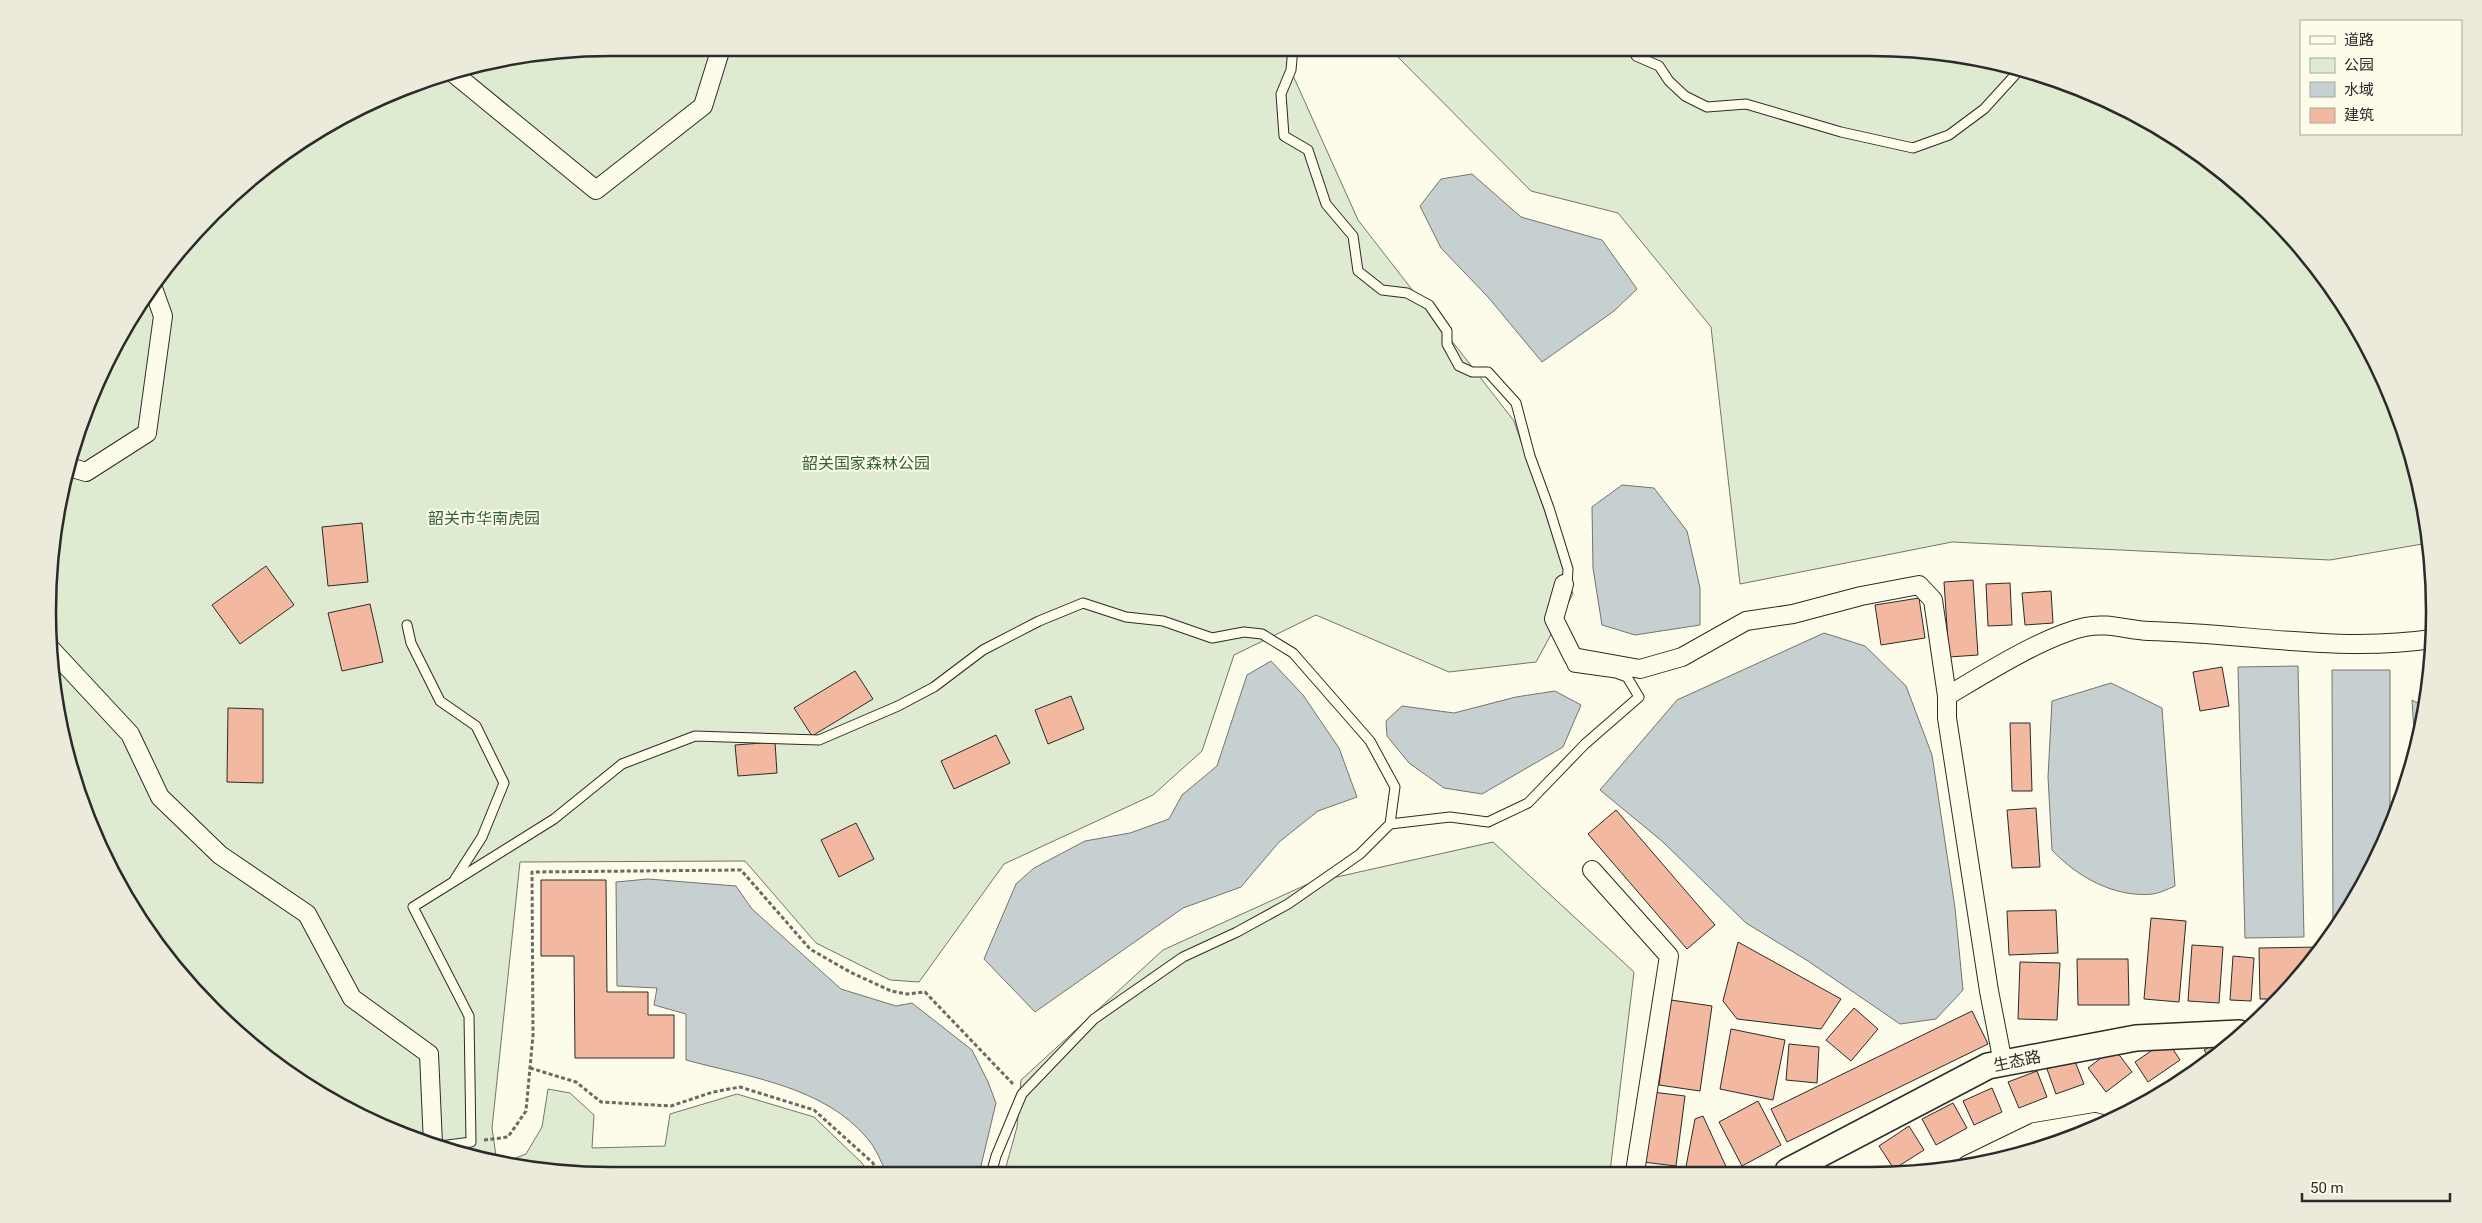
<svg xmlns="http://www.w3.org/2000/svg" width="2482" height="1223" viewBox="0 0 2482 1223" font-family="Roboto,'Noto Sans SC',sans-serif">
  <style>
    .green { fill: #deebd1; stroke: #74746e }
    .water { fill: #c7d0d0; stroke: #74746e }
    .building { fill: #f2b8a0; stroke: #2b2b2b }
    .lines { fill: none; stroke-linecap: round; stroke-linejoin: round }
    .lane-casing { stroke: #2b2b2b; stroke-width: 11 }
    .street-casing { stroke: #2b2b2b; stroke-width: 20 }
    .secondary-casing { stroke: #2b2b2b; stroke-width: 28 }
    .path { stroke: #6a6964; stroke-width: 3; stroke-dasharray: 4 2.5; stroke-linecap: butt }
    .lane { stroke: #fdfbea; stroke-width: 9 }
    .street { stroke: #fdfbea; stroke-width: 18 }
    .secondary { stroke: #fdfbea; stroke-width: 25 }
    .labels { text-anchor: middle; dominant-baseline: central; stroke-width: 4; stroke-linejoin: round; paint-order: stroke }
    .park-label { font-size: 16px; fill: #34623c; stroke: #fdfbea }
    .street-label { font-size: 16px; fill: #2b2b2b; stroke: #fdfbea }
    .rim { fill: none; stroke: #2b2b2b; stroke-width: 2.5 }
  </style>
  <rect width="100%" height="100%" fill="#fdfbea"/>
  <g class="green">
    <path d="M612,48H1293L1291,71L1358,220L1514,421L1573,594L1536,662L1449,672L1316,615L1234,655L1202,751L1153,795L1004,864L919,982L890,980L816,943L745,861L520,862L492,1128L497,1163L395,1132L298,1080L213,1011L164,955L106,861L77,793L52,685L48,611L58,501L90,396L123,329L188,239L268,164L330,123L430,78L502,58Z"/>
    <path d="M1389,48H1871L1981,58L2087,91L2184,143L2270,213L2340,298L2392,396L2424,502L2428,543L2330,560L1952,542L1740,584L1711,327L1618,213L1531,191Z"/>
    <path d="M1493,842L1634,972L1610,1172L1004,1174L1017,1127L1021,1080L1163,950L1310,883Z"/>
    <path d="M548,1089L570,1093L594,1115L592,1148L665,1146L670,1114L737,1094L814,1117L862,1163L869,1175H611L508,1165V1161L526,1154L542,1127Z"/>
  </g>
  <g class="water">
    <path d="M1472,174L1521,217L1602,240L1637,289L1614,311L1542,362L1488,297L1441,248L1420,206L1441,179Z"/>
    <path d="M1622,485L1654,488L1687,531L1700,588V625L1635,635L1602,625L1593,568L1592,507Z"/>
    <path d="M1824,633L1865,646L1906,686L1932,755L1955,908L1963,990L1936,1019L1900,1024L1808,961L1746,923L1663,842L1600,790L1677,700Z"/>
    <path d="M1271,661L1303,695L1339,748L1357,797L1318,811L1279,842L1241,887L1183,908L1035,1012L984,959L1016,884L1034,868L1085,841L1130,833L1169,819L1182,795L1217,766L1247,675Z"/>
    <path d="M2298,666L2304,937L2245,938L2238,667Z"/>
    <path d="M2332,670H2390V830L2333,930Z"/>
    <path d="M2111,683L2162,708L2175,886C2168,889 2160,893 2153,894C2115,898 2077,877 2052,850L2048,777L2052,701Z"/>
    <path d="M1555,691L1581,705L1563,747L1482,794L1444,788L1409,763L1387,736L1386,721L1402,706L1454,713L1516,697Z"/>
    <path d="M2412,700L2425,707L2424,722L2415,749Z"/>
    <path d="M648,879L736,886L752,909L841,989L896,1006L912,1003L972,1050L988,1082L996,1103L979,1174H887C881,1162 876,1148 867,1138C823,1086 748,1077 686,1060V1014L654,1005L657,988L617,986L616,882Z"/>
  </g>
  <g class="building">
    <path d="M362,523L368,582L328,586L322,527Z"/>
    <path d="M266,566L294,605L240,644L212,605Z"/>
    <path d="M1973,580L1978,655L1949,657L1944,582Z"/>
    <path d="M2010,583L2012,625L1988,626L1986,584Z"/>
    <path d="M2051,591L2053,623L2025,625L2022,593Z"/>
    <path d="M1919,598L1925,638L1881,645L1875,605Z"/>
    <path d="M370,604L383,662L342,671L328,613Z"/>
    <path d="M2222,667L2229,706L2200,711L2193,672Z"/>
    <path d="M855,671L873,699L812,736L794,708Z"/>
    <path d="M1071,696L1084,729L1048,744L1035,710Z"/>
    <path d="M228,708L263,709V783L227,782Z"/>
    <path d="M2010,723H2030L2032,791H2012Z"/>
    <path d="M996,735L1010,763L954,789L941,761Z"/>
    <path d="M775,742L777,773L738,776L735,745Z"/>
    <path d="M2036,808L2040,867L2012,868L2007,810Z"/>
    <path d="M1616,810L1715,925L1687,949L1588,834Z"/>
    <path d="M856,823L874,859L839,877L821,840Z"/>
    <path d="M541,880H606L607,992H648V1015H674V1058H575L574,956H541Z"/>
    <path d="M2056,910L2058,953L2009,955L2007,911Z"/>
    <path d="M2151,918L2186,921L2179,1002L2144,999Z"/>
    <path d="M1738,942L1841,999L1821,1029L1737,1019L1723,1001Z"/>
    <path d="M2192,945L2223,947L2219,1003L2188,1001Z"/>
    <path d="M2322,947L2318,955L2274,999H2260L2259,948Z"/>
    <path d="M2233,956L2254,958L2251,1001L2230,1000Z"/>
    <path d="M2077,959H2128L2129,1005H2078Z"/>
    <path d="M2020,962L2060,963L2057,1020L2018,1019Z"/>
    <path d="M1671,1000L1712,1006L1700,1091L1659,1085Z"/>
    <path d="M1854,1008L1878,1029L1851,1061L1826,1040Z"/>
    <path d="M1972,1011L1988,1044L1787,1142L1771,1109Z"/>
    <path d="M1731,1029L1785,1040L1773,1100L1720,1089Z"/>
    <path d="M2226,1037L2230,1043L2211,1061L2204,1050Z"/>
    <path d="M2167,1040L2180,1060L2148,1082L2135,1062Z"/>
    <path d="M1789,1044L1819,1047L1817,1083L1786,1080Z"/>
    <path d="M2114,1048L2132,1072L2106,1092L2088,1068Z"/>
    <path d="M2074,1059L2084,1084L2056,1094L2047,1069Z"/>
    <path d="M2037,1071L2047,1097L2019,1108L2008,1082Z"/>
    <path d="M1992,1088L2002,1112L1974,1125L1963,1101Z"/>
    <path d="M1652,1092L1685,1096L1676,1166L1643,1162Z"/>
    <path d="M1758,1101L1781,1145L1742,1166L1719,1122Z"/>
    <path d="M1953,1103L1967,1128L1936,1145L1922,1119Z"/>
    <path d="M1703,1116L1728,1171L1685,1172L1695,1119Z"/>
    <path d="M1909,1126L1924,1150L1894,1169L1879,1146Z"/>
    <path d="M1642,1167L1671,1172H1641Z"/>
  </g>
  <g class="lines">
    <defs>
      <g id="lane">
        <path d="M1293,48L1291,70L1281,94L1284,136L1308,150L1326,204L1353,236L1358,271L1382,290L1407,293L1429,305L1447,331V344L1459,366L1472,372H1488L1516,403L1530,456L1549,508L1568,569L1567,587"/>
        <path d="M1634,48L1636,56L1659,66L1669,81L1685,96L1707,107L1746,104L1841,132L1913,148L1949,135L1984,109L2015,75L2014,69"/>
        <path d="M407,625L411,643L440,701L476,726L504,783L482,837L455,879"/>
        <path d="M1390,824L1450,817L1488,822L1528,803L1585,744L1639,697L1627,677L1616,673L1573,667L1568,655"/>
        <path d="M440,1146L471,1142L469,1016L413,907L554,819L622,764L695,736L819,740L898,706L934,687L983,650L1039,621L1083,603L1126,617L1163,621L1212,638L1244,632L1262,634L1293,653L1370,741L1395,787L1390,824L1360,854L1288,904L1237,932L1183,957L1094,1019L1022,1094L996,1156L991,1174"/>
      </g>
      <g id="street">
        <path d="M452,72L596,190L703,106L721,48"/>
        <path d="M69,467L86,472L147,433L163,316L153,288"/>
        <path d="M1564,584L1554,619L1573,657L1640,669L1682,657L1746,621L1793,614L1861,596L1919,585L1933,600L1947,696"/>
        <path d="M50,648L130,734L160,797L220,855L307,914L352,998L429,1054L433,1144"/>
        <path d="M1592,870L1669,956L1635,1172"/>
        <path d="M2003,1063L1989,991L1947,718V696C1984,674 2044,636 2085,627C2108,622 2126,630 2149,631C2242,633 2338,653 2432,639"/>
        <path d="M1967,1165L2035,1132L2095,1122L2102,1124"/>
      </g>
      <path id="secondary" d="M1788,1171L1988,1066L2136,1038L2239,1033"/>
    </defs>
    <use href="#lane" class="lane-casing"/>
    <use href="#street" class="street-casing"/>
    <use href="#secondary" class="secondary-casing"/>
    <g class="path">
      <path d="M530,1068L576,1082L601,1102L671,1106L713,1092L740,1087L814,1110L873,1163L878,1175"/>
      <path d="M484,1140L508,1137L526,1111L533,1035L532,872L741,870L810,949L850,972L891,991L907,994L925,992L1013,1084"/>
    </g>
    <use href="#lane" class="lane"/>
    <use href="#street" class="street"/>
    <use href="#secondary" class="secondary"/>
  </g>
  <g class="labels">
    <g class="park-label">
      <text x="866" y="463">韶关国家森林公园</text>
      <text x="484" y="518">韶关市华南虎园</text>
    </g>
    <g class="street-label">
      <text transform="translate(2017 1061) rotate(-12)">生态路</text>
    </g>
  </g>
  <path d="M0 0H2482V1223H0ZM611 56H1871A555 555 0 0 1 2426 611V612A555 555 0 0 1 1871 1167H611A555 555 0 0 1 56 612V611A555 555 0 0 1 611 56Z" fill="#eceadb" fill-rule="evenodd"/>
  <path class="rim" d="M611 56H1871A555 555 0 0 1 2426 611V612A555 555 0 0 1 1871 1167H611A555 555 0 0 1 56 612V611A555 555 0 0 1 611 56Z"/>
  <rect x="2300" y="20" width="162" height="115" fill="#fdfbea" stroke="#a9a89e"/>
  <rect x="2310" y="36" width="25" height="8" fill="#fdfbea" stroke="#a9a89e"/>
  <text x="2344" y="45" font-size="15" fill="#2b2b2b">道路</text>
  <rect x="2310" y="58" width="25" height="15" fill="#deebd1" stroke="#a9a89e"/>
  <text x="2344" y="70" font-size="15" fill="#2b2b2b">公园</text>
  <rect x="2310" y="82" width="25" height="15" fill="#c7d0d0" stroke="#a9a89e"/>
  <text x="2344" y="95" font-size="15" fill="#2b2b2b">水域</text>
  <rect x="2310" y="108" width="25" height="15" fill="#f2b8a0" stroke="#a9a89e"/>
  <text x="2344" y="120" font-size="15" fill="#2b2b2b">建筑</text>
  <path d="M2302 1193v8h148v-8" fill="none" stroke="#2b2b2b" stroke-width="2.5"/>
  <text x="2310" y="1193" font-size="15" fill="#2b2b2b" stroke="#fdfbea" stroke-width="4" paint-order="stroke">50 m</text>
</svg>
